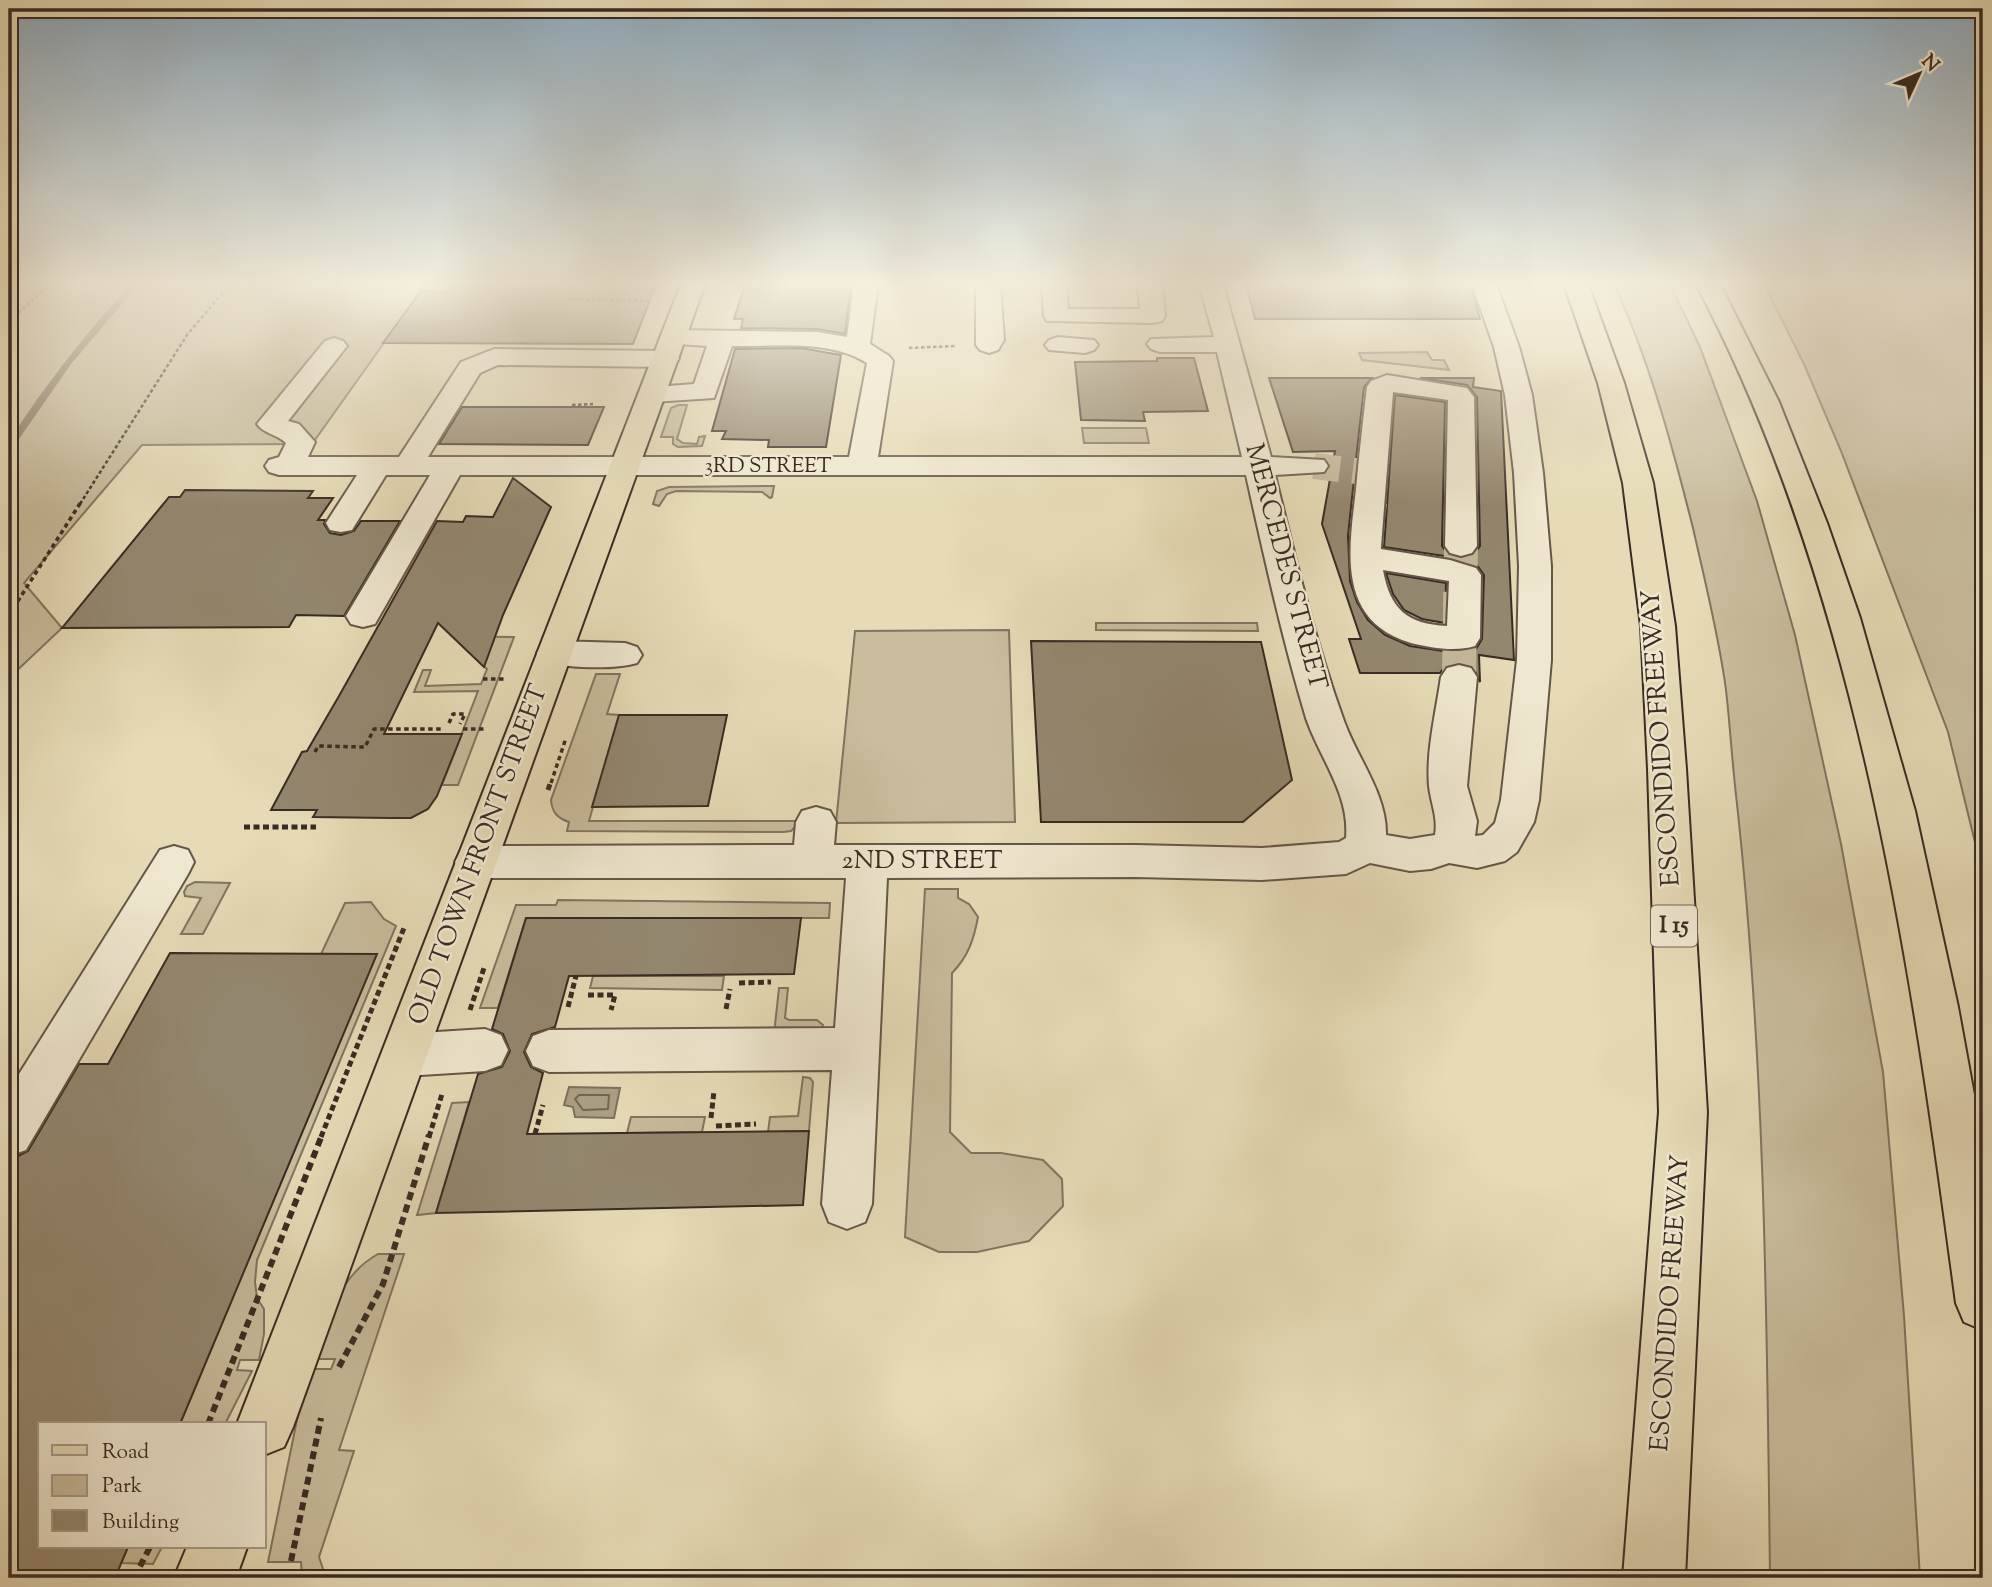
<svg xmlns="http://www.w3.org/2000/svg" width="1992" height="1587" viewBox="0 0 1992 1587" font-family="'Sorts Mill Goudy',serif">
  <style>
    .green { fill: #c9bd9d; stroke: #817460; stroke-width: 2 }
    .water { fill: #ab9f84; stroke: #7d715d; stroke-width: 2 }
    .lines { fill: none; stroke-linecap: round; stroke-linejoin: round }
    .shore { stroke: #726554; stroke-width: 2 }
    .stream { fill: #7d715d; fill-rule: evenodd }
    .building { fill: #93876f; stroke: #392b23; stroke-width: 2 }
    .minor-tunnel-far1 { stroke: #c3b899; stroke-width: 26; stroke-dasharray: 26 13; stroke-linecap: butt }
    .minor-tunnel { stroke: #c3b899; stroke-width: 34; stroke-dasharray: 34 17; stroke-linecap: butt }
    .minor-casing { stroke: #645748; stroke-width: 4 }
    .major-casing { stroke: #392b23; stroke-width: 4 }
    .highway-casing { stroke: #392b23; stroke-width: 4 }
    .path-far3 { stroke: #392b23; stroke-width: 2.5; stroke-dasharray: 3.5 2.5; stroke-linecap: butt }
    .path-far2 { stroke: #392b23; stroke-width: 3.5; stroke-dasharray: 4.5 3.5; stroke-linecap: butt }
    .path-far1 { stroke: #392b23; stroke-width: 5; stroke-dasharray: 6 3.5; stroke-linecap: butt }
    .path { stroke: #392b23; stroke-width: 6; stroke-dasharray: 8 5; stroke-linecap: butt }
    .minor { fill: #efe8d0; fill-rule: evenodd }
    .major { fill: #e6dbb6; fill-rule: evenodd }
    .highway { fill: #e6dbb6; fill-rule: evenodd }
    .labels { text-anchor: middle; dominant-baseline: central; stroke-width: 5; stroke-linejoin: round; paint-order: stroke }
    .far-street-label { font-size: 21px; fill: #392b23; stroke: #efe8d0 }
    .shield { fill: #efe8d0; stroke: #706457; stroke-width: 2 }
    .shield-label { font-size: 24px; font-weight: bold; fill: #392b23 }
    .street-label { font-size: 26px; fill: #392b23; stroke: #efe8d0 }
  </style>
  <rect width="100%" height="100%" fill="#e6dbb6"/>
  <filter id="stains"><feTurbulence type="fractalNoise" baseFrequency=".00286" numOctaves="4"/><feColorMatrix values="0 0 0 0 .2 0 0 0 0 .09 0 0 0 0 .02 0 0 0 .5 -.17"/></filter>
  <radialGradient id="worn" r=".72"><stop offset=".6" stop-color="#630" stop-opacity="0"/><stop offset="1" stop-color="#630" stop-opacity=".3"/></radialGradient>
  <g class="green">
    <path d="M22,284H426L312,444L142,445L24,583L62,628L9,678V298Z"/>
    <path d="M1614,284H1670L1700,347L1757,501L1795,635L1841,844L1883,1072L1904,1316L1920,1578H1770C1767,1317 1765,1055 1736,795C1732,760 1730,725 1726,690C1719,636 1705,582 1693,528C1672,445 1650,362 1614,284Z"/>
    <path d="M1764,284H1965L1975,285L1983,292V875L1948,732L1841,451L1804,364Z"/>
    <path d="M1427,352L1432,360H1444L1449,370L1362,360L1359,353Z"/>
    <path d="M678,405H687L677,439L683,443L697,444L699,437L705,436L702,446L678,447L673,444V437H661L671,408Z"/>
    <path d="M1082,428H1146L1149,443H1084Z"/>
    <path d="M774,486L772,497L770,498L762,492L676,491L667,494L659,506L653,504L657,491L669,487Z"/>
    <path d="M1096,623H1257L1258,631L1096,630Z"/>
    <path d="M1009,630L1015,822L836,823L855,631Z"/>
    <path d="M452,636L514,637L458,785H442L478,691L414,692L423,670H431L425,686L481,684L487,669Z"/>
    <path d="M596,674H620L607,714L619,715L589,821H801L791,831L783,832L567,831L569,822C557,818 552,812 551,800Z"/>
    <path d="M195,882L230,883L203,934H181L201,898L185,896L184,892L187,886Z"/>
    <path d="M925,889H958V898L969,904L978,917C974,939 968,957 952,973L950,1132L971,1153H1001L1043,1160L1062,1179L1063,1206L1029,1241L977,1252H939L905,1237Z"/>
    <path d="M558,900L830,903L829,918H526L498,1008H480L516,905H556Z"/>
    <path d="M371,902L384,919L396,926L257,1260L255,1282L257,1298L264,1309V1334L259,1360H240L237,1370L252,1371L225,1424H180L376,954H321L345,903Z"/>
    <path d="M593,976H724L722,990L590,988Z"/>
    <path d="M779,988H788L785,1018L789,1020H817L823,1025L822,1029L777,1031L775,1025Z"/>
    <path d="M803,1077L810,1078L813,1082L809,1131L768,1132L770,1117L798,1116Z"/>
    <path d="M469,1102L436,1213L417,1215L452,1103Z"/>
    <path d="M631,1117H705L702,1132L627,1133Z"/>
    <path d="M378,1254H404L339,1450L354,1451L319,1557L326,1578H302L301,1562H268L299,1410L312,1369H331L335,1359H316C331,1317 337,1277 378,1254Z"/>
    <path d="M128,1547H162L153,1564L121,1563Z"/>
  </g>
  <path class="water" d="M569,1087L620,1088L614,1118L575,1117L573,1107L564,1105Z"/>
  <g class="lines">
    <path class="shore" d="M579,1095H609L608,1109L583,1110L575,1099Z"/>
    <path class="stream" d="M131,284H139L71,364L12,449L9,450V441C45,385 86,333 131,284Z"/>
  </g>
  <g class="building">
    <path d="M451,284H656L633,344L383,343L421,291L446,292Z"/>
    <path d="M745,284H851L845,334L817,329L741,328L743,319H734Z"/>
    <path d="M1246,284H1470L1480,319H1255Z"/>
    <path d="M801,348L841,355L826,447H768L769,440L722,439L726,431H712L735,349Z"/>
    <path d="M1157,358H1194L1208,411L1143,412L1145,421L1081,420L1075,362L1157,361Z"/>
    <path d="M1269,378H1372L1364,387L1357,450L1348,536L1350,581L1357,602L1368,620L1385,635L1410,646L1443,651L1476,649L1482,639L1484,575L1477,565L1451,557L1384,547L1395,395L1445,402L1442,546L1449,556L1462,559L1473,556L1480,546L1477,397L1467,385L1420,378H1474L1473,387L1501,391L1514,660L1479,655L1480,682L1473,667L1460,662L1446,665L1440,673H1360L1349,639H1361L1322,524L1335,451L1293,452Z"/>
    <path d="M462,407H604L588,445L439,444Z"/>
    <path d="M513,478L551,507L503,615L484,667L438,623L384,734H462L437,796L428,809L411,818H391L313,817L317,810H271L302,752L307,751L339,696L437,521L463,522L466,516L493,517Z"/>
    <path d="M185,490L313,491L308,498H333L318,520H325L324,524L330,533L341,535L354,531L361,521H400L344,616L296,615L289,627L62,628L169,497H180Z"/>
    <path d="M1386,573L1446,583L1445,623L1422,619L1404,610L1393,594Z"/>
    <path d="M1031,641L1261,642L1292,780L1243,822H1041Z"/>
    <path d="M619,715H727L708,806L592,807Z"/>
    <path d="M526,918H801L794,974L569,976L555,1027L532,1034L524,1052L531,1067L543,1073L527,1134L809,1131L803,1205L436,1213L478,1074L502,1067L510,1051L503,1034L492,1029Z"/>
    <path d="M170,953L377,954L180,1424H40V1547H128L115,1578H9V1171L18,1156L28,1151L79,1064H108Z"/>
  </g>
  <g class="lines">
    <path class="minor-tunnel-far1" d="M1314,466L1373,473L1370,504"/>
    <g class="minor-tunnel">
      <path d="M1369,510L1370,502"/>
      <path d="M1459,677L1461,546"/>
    </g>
    <defs>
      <g id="minor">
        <path d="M854,284H878L870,344L889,356L893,361L878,457H1242L1217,352H1160L1151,349L1147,344L1151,339L1214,337L1199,284H1223L1271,457L1324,460L1328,466L1324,472L1275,475C1295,557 1315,641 1344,721C1357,758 1387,794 1386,835L1410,839L1435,835C1438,817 1431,804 1429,786C1426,751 1436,712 1441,677L1447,668L1459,665L1471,668L1477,677L1467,786L1477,821L1475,836L1483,835L1495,823L1501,800L1517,660L1519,566L1514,473L1505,395L1494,347L1472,284H1496L1519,347L1532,395L1543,473L1551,566V660L1539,800L1534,822L1517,852L1505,861L1477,868L1449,863L1431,869L1410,871L1370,863L1346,874L1262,880L1136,877L887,878L872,1204L865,1222L847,1229L829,1222L822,1204L832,1070L549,1072L533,1066L526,1051L533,1036L549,1030L835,1028L846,878H475L461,874L455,862L461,850L475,846L794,845L796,822L802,811L816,807L830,811L836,822L834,845H1136L1262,848L1339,842L1346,838C1350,794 1319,757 1306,718C1282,638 1264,556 1246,475H460L375,624L363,627L351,624L346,616L430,475H386L352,530L341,532L330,530L326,523L357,475H279L269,472L265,466L269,460L279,457L286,443C277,434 264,434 257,424L325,341L334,338L343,341L347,346L288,421L299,424L315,442L308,457H399L461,362L494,349L666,351L675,354L679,359L675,364L666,367L498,365L480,373L428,457H849L867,363C829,339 775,347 732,346L714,398L653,402L644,400L640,394L644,388L694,384L707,346L664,343L660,338L664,333L673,330L817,332L847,337Z"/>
        <path d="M976,284H1000L1004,340L998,350L989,353L980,350L976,345Z"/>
        <path d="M1042,284H1066L1068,309H1140L1138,284H1162L1165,316L1162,321L1153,323L1047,321L1044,316Z"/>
        <path d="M1058,337L1094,340L1098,345L1094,350L1085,353L1049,350L1045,345L1049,340Z"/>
        <path d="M1387,375L1467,388L1474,397L1477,546L1472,553L1461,556L1450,553L1445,546L1448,400L1393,392L1381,547V549L1450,560L1476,568L1481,575L1480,638L1475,646C1455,652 1432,648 1411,643C1336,621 1349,550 1356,489C1359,455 1363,421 1367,387L1371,381ZM1383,570L1449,581L1447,626C1407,624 1390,609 1383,570Z"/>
        <path d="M554,641L625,643L637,647L642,655L637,663C613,670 566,668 542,661L537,653L542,645Z"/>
        <path d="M174,846L188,850L194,862L188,874L26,1150L9,1156V1090L160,850Z"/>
        <path d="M485,1029L501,1035L508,1050L501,1065L485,1071L405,1076L389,1070L382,1055L389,1040L405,1034Z"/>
      </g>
      <g id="major">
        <path d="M681,284H705L293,1427L284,1447L264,1455V1424H237Z"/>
        <path d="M187,1547H247L236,1578H174Z"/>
      </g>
      <g id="highway">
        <path d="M1564,284H1588L1624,383L1653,483L1675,626L1686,769L1707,1112L1685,1578H1623L1659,1112L1648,769L1641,626L1623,483L1598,383Z"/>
        <path d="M1696,284H1720L1779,402L1827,523L1860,618L1915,811L1958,1007L1983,1144V1330L1964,1322L1956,1303C1911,964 1858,590 1696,284Z"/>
      </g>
    </defs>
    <use href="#minor" class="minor-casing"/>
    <use href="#major" class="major-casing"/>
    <use href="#highway" class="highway-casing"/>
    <g class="path-far3">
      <path d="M579,284L570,290V299L652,301"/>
      <path d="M9,321L51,284"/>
      <path d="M909,348L956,346"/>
      <path d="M572,405L593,404"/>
      <path d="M80,504L187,335L230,284"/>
    </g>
    <g class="path-far2">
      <path d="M9,615L81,502"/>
      <path d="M483,679H506"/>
      <path d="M449,723L453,714H465L460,724"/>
      <path d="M463,729H487"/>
      <path d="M315,752L318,746L365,747L374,729H441"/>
      <path d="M551,783L566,738"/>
    </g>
    <g class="path-far1">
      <path d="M548,790L551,781"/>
      <path d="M244,827H316"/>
      <path d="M739,983L771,982"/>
      <path d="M588,995H615L611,1010"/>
      <path d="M568,1007L576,976"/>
      <path d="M726,1009L730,989"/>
      <path d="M470,1010L485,965"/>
      <path d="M711,1118L714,1091"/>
      <path d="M716,1126L756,1124"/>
      <path d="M535,1134L543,1105"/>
      <path d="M321,1137L404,928"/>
      <path d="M429,1137L442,1094"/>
    </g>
    <g class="path">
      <path d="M339,1367L383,1284L429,1135"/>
      <path d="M208,1424L322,1135"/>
      <path d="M291,1561L321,1418"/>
      <path d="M134,1578L150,1547"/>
    </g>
    <use href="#minor" class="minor"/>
    <use href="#major" class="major"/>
    <use href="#highway" class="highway"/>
  </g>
  <linearGradient id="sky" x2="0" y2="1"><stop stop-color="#8facc0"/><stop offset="0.56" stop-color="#f4efde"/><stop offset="1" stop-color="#f4efde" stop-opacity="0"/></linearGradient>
  <rect width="1992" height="506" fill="url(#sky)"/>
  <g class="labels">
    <g class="far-street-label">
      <text x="768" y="467">3RD STREET</text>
    </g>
    <rect class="shield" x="1651" y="905.5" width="46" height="41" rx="5"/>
    <g class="shield-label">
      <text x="1674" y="926">I 15</text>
    </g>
    <g class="street-label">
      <text transform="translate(1285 567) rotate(75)">MERCEDES STREET</text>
      <text transform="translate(1662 738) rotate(-94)">ESCONDIDO FREEWAY</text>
      <text transform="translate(479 855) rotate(-70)">OLD TOWN FRONT STREET</text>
      <text x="922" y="861">2ND STREET</text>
      <text transform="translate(1671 1303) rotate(-86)">ESCONDIDO FREEWAY</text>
    </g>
  </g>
  <rect width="1992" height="1587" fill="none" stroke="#e6dbb6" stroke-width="35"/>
  <rect x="10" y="10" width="1971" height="1566" fill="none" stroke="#392b23" stroke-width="3.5"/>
  <rect x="18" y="18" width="1957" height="1552" fill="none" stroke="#392b23" stroke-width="2"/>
  <rect x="38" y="1422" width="228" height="126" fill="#efe8d0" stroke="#a69c8b" stroke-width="2"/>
  <rect x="52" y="1445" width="35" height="10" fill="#e6dbb6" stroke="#a69c8b" stroke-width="2"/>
  <text x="102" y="1458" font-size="21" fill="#392b23">Road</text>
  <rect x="52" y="1475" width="35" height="21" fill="#c9bd9d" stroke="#a69c8b" stroke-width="2"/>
  <text x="102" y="1492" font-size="21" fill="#392b23">Park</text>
  <rect x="52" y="1510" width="35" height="21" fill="#93876f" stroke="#a69c8b" stroke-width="2"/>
  <text x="102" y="1528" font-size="21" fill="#392b23">Building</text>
  <g transform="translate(1919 74) rotate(46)" stroke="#efe8d0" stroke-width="5" paint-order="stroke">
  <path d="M0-5L12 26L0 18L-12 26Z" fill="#392b23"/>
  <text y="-10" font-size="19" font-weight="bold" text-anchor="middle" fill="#392b23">N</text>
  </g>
  <rect width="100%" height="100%" filter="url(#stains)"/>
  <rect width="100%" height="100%" fill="url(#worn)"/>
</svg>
